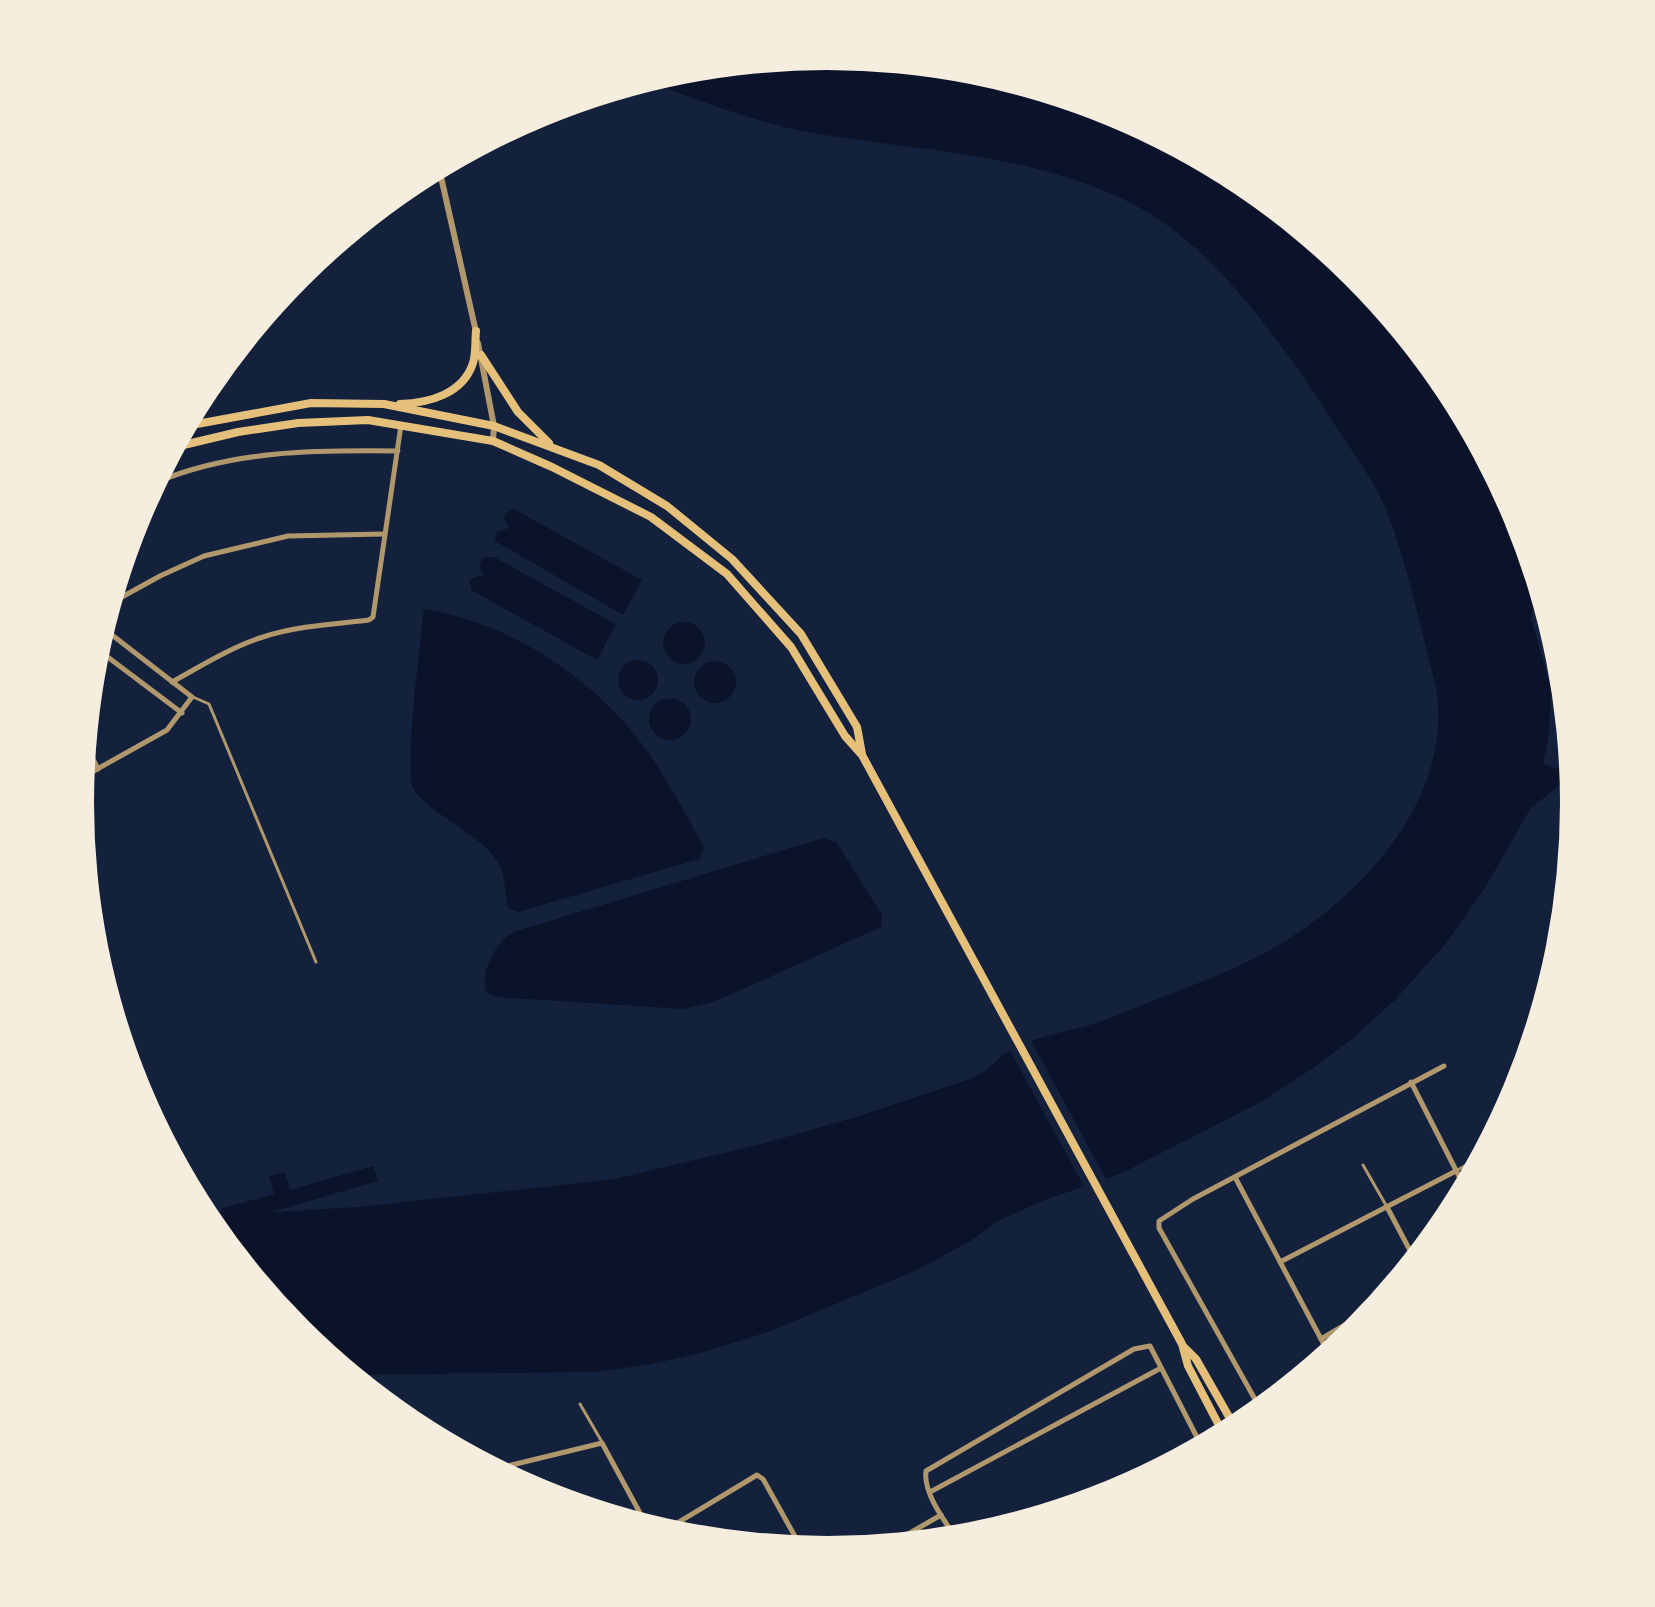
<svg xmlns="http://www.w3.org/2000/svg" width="1655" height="1607" viewBox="0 0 1655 1607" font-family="'Noto Sans',sans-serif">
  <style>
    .water { fill: #0b132b }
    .pier { fill: #14213d }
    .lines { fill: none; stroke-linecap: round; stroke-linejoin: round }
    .service { stroke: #b1986c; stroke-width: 3 }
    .minor { stroke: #b1986c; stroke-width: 5 }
    .tertiary { stroke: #b1986c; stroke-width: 6 }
    .trunk { stroke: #e5c07b; stroke-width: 8 }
  </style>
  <rect width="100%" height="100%" fill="#14213d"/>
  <g class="water">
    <path d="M828,56L974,70L1114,113L1243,182L1356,275L1413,344L1427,374L1474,436L1518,518L1542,596L1532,612L1531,618L1551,688L1549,734L1543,764L1558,769L1570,757L1572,775L1530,809L1485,888L1446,943L1396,999L1352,1039L1313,1068L1261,1102L1122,1173L1045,1200L998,1221L972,1240L917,1270L771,1331L701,1353L647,1365L593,1372L351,1375L299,1332L210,1224H224L220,1209L274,1194L269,1176L285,1172L290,1190L373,1166L378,1181L271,1212L358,1207L615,1179L761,1144L856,1117L973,1078C990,1071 998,1056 1014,1048C1042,1034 1075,1031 1105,1020C1166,994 1234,974 1290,938C1373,885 1453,791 1436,687C1420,627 1408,564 1385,507C1371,475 1349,448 1331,419C1285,347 1218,252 1142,209C1112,192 1075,179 1041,170C965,150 885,146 808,132C752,121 700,101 647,81L682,70Z"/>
    <path d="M514,509L642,580L623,615L495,541L496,532L509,528L504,519L506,513Z"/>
    <path d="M484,557H494L616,624L597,660L471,590L470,579L483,575L479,565Z"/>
    <path d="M424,609C518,624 606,687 657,765C673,791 688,818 703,845L704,850L699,859L518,912L508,908C504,892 507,876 497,861C479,832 425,812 413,788C404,769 421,637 424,609Z"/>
    <circle cx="684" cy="643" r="21"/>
    <circle cx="638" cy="680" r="20"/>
    <circle cx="715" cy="682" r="21"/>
    <circle cx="670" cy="719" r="21"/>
    <path d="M823,838L837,843L882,915L881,927L714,1002L683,1009L496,997L486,992C480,972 495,943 513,932Z"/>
  </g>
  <path class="pier" d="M1029,1037L1108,1183L1086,1190L1008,1047Z"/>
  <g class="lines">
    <g class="service">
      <path d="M94,661L102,652"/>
      <path d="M193,697L209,704L316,962"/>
      <path d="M1363,1165L1387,1207"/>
      <path d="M1456,1171L1483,1155"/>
      <path d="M580,1404L602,1442"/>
    </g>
    <g class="minor">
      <path d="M155,483C231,450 317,450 398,451"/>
      <path d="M111,603L160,576L204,556L288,536L384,534"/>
      <path d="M97,649L182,713"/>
      <path d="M172,682C201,666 231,647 263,637C297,626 334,624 369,620L373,617L401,425"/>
      <path d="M86,745L98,769"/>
      <path d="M83,777L167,730L192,697L103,628"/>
      <path d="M1411,1082L1465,1188"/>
      <path d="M1236,1179L1329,1354"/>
      <path d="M1387,1207L1415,1260"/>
      <path d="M1280,1262L1456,1171"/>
      <path d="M1321,1339L1377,1306"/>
      <path d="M1261,1410L1159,1228V1221L1193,1199L1444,1066"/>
      <path d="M495,1469L602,1443L647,1526"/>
      <path d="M930,1492L1161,1368"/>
      <path d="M674,1525L680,1536"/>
      <path d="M664,1531L757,1475L763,1479L802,1549"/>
      <path d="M956,1538C944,1520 923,1493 926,1471L1134,1349L1150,1346L1202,1447"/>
      <path d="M889,1545L941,1515"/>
    </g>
    <g class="tertiary">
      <path d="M439,168L476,332"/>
      <path d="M478,343L494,426L493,441"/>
    </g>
    <g class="trunk">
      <path d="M481,355L518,412L549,443"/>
      <path d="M400,404C429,403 463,394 473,363C476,354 475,341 476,331"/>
      <path d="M186,426L311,403L384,404L494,426L599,465L667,506L732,559L801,634L857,727L862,754"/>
      <path d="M175,447L238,432L298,423L368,420L493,441L552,467L651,517L727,574L791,647L845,736L862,755L1182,1344L1188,1366L1224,1435"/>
      <path d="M1185,1348L1196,1359L1236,1429"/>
    </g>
  </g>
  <path d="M0 0H1655V1607H0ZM94 803a733 733 0 1 1 1466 0a733 733 0 1 1-1466 0Z" fill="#f5edde" fill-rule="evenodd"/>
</svg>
